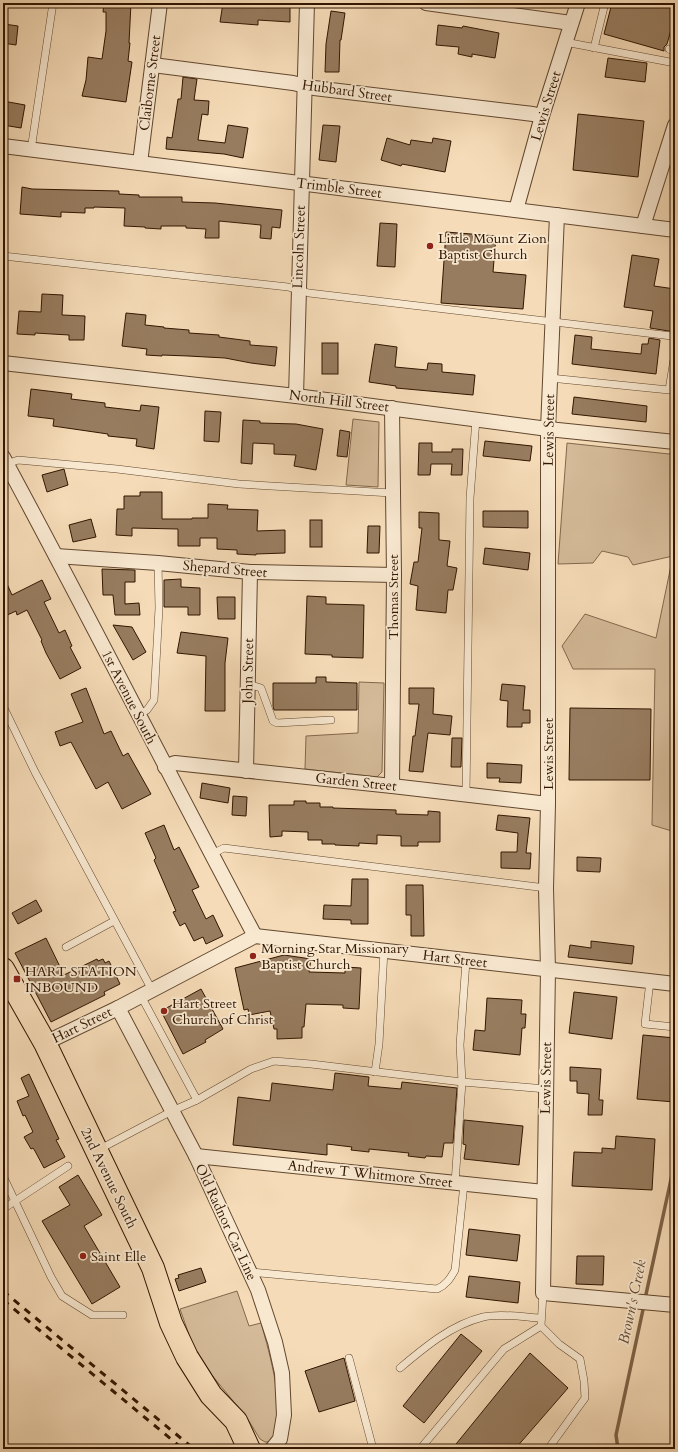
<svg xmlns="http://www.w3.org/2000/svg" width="678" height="1452" viewBox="0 0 678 1452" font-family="Cardo,serif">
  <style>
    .green { fill: #d4ba98; stroke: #82684c }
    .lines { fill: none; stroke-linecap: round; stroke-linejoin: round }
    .stream { stroke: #7e6449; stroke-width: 3.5 }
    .building { fill: #977c5f; stroke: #311600 }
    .service-casing { stroke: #62472e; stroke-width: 8 }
    .minor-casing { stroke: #62472e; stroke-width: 16 }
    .primary-casing { stroke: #311600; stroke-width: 24 }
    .service { stroke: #f8e8d0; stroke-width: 7 }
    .minor { stroke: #f8e8d0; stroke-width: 14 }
    .primary { stroke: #f5dbb7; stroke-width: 22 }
    .rail { stroke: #311600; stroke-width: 3; stroke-dasharray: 7 7; stroke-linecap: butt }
    .poi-dot { fill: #8f2418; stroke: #f8e8d0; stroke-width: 1.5 }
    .labels { text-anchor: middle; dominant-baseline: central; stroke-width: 3.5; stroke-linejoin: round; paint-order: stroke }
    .street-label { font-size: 14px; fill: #311600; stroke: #f8e8d0 }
    .poi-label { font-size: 14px; fill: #311600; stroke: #f8e8d0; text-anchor: start }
    .water-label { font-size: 15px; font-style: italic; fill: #654a30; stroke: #f8e8d0 }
  </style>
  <rect width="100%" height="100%" fill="#f5dbb7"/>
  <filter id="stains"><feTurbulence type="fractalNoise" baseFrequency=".005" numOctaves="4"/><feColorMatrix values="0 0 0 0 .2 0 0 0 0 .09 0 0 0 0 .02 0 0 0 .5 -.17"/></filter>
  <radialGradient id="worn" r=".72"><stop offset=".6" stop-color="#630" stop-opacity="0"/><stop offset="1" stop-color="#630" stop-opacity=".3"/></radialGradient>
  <g class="green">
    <path d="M353,419L379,422L378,487L346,485Z"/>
    <path d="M567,443L669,454L675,449V832L652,825L655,669H573L562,646L585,614L656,638L673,556L633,565L628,557L602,551L593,563L558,564Z"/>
    <path d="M359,682L384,683L382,772L377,777L305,769L306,736L358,733Z"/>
    <path d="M237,1291L249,1326L261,1323C270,1355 287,1411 271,1442H265L260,1439L247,1418L206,1368L193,1346L180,1309Z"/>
  </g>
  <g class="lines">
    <g class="stream">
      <path d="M645,1299L675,1161"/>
      <path d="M618,1449L616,1435L644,1305"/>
    </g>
  </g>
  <g class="building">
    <path d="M104,3H131L129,43H130L128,61L132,62L126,102L82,96L86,80L88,57L102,59L106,31V12H103Z"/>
    <path d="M223,3H290V22L258,20V25L220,22Z"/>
    <path d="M612,3H675V16L667,44L664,47V51L604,34Z"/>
    <path d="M331,11L345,13L341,40H340L339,72H325L326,44Z"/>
    <path d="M4,24L18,26L16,45L3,43Z"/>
    <path d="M438,25L462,28L463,26L499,33L495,58L472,54V57L458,54L459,47L436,45Z"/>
    <path d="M608,58L647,63L645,82L605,77Z"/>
    <path d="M183,77L197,79L194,100L209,101L208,115L202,114L198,140L225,143L228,125L248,128L243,158L224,154L166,149L167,137L172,138L178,99H181Z"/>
    <path d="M3,101L25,105L21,128L3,125Z"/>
    <path d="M578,114L644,121L638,177L573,170Z"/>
    <path d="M323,125L340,126L336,162L319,160Z"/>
    <path d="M387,138L410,145L411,140L432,143L433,138L451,141L445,172L402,164L401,166L381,160Z"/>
    <path d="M22,187L32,189L119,191V194L139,195V197H182V202L215,203L282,210L280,228L272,227L271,239L260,238L261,225L219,221V238H205L206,229L186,228V226H161V229L145,228V227L124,226L125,208L94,207V208H85V213L61,212V217L20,214Z"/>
    <path d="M380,223L397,224L395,267L377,266Z"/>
    <path d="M446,232L496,236L493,272L526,275L523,309L441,303Z"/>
    <path d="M632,255L659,259L654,286L675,289V332L650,328L653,311L624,307Z"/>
    <path d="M42,294L63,295L62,315L85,316L84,340H69V335L35,333V335L17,334L19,311L41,312Z"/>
    <path d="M126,313L146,315L145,325L164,327V328L189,330V333L219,335V337L250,341V345L277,347L275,366L251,363L225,358L188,356L162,355V356L146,355L147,349L122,346Z"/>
    <path d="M575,335L592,337L591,349L641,354L642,344H648L649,338L660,340L656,374L572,364Z"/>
    <rect x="322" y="343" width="16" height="31"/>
    <path d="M375,344L397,347L395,367L427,370L428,363L442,364V372L475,375L473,395L396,388V386L369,382Z"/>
    <path d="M31,389L72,394L71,399L105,403V407L140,411L141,405L159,407L154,449L136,446L137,439L108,436V434L53,426L54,419L28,416Z"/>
    <path d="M574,397L647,406L646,422L572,414Z"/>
    <path d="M205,411L221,412L219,442L204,441Z"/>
    <path d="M243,420L260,421V423L296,424L323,429L316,470L294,466L296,455L274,454V444L253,443L252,464L241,463Z"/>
    <path d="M340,430L350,432L347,457L337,456Z"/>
    <path d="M485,441L532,446L530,461L483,456Z"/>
    <path d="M419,443H432V452H452V449H463L462,475H451L452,464H431L430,475H418Z"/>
    <path d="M64,469L68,485L47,492L42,475Z"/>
    <path d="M140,492H162V519H192V518H208V504L228,505L227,509L258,510L257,531L285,530V553L256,554V555L237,554V550L217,549V538H200V546H178V529L132,528V536L116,535L117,509H124V496H140Z"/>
    <path d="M483,511H528V528L483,527Z"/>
    <path d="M419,512L439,513V540L450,541L447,566L457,568L453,590H448L446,613L416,610L418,586L410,584L414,562H418L422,528H419Z"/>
    <path d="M91,519L96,537L73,542L69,525Z"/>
    <rect x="310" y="520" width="12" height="27"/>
    <path d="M368,526H380L379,553H367Z"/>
    <path d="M485,548L530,553L528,570L483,564Z"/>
    <path d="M102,569L135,570V582H125V604L139,603L140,615H115L113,595H103Z"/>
    <path d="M3,575L12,595L42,580L51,599L44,602L59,633L65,630L72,646L70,647L81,668L60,679L46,653L41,641L42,640L27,610L17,615L16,611L3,617Z"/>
    <path d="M181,579V587L200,588V615H188V607H164V580Z"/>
    <path d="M307,596L326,597V604L364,605L363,658L332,657V655L305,654Z"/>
    <path d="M217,597H235V619H218Z"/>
    <path d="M113,625L132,627L146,652L133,660Z"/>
    <path d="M181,632L228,638L225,663V711H205L206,656L177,653Z"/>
    <path d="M316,677H326V682L357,683V710H274L273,706V683H316Z"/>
    <path d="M502,684L525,686L523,710H530V723H522V727H507L508,701L500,700Z"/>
    <path d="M86,688L104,734L111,731L123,756L128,753L151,794L122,809L108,782L96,789L71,742L60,746L55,732L83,722L71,694Z"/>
    <path d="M409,688H434L433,714L452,716L450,735L428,733L423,772L409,771L413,736H415L419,704H409Z"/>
    <path d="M570,708L651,709L650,780H569Z"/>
    <path d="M452,738H462L461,767H451Z"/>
    <path d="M487,763L522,765L521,783L499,782L500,778H487Z"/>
    <path d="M202,783L230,788L228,803L200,798Z"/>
    <path d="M233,796L247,797L246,816L232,815Z"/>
    <path d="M294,801H306V803H320V807H333V808L396,810V814L428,815V811L440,812V842H418V846H401V836L377,835V844L359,843V846L335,845V844H322V840H308V832L282,831V836L270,837L269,805H294Z"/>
    <path d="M498,815L530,818L526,853H531L530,869L501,868V852H517L518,833L496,830Z"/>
    <path d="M164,825L174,850L179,847L199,887L192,890L206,919L213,915L223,936L206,944L203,937L194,941L185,923L180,926L173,912L176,911L154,860L156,858L145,833Z"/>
    <path d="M577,857L601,858L600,872L577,871Z"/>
    <path d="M352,879H368V924H351V920L323,919L324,905L351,906Z"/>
    <path d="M406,885H423L424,936H411V915H406Z"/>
    <path d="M36,900L42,911L18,924L12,913Z"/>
    <path d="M46,938L64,975L97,959L98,961L103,959L105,963L109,961L120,984L104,992L105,995L51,1022L15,953Z"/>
    <path d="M591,941L634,946L632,964L568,957L570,945L591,948Z"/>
    <path d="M284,955L311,959L309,972L345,973V967L361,968L359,1009L343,1008V1005L306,1004L304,1027H302V1038L277,1039V1029H274L270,1011L249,1015L248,1009L244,1010L235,968Z"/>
    <path d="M201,989L223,1029L205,1040L206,1042L183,1054L161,1011Z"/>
    <path d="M574,992L617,997L612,1039L569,1033Z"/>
    <path d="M487,998L522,1000L521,1014H526L525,1028H522L520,1055L473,1050L475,1030L485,1031Z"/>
    <path d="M643,1035L675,1038V1102L637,1099Z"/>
    <path d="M570,1067L601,1069L599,1100H603L602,1115H588L589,1094L577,1093V1081H570Z"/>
    <path d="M335,1073L369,1077L368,1086L401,1089L402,1082L457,1088L453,1143H444L442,1157L426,1156L425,1158L408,1156L409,1153L369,1149V1152L351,1150L352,1147L327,1144V1155L233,1145L238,1097L270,1101L272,1083L333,1090Z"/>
    <path d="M29,1074L59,1139L56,1140L65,1157L44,1168L35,1151L33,1148L31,1149L24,1137L33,1132L25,1115L23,1116L17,1101L29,1096L21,1078Z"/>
    <path d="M464,1120L523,1126L519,1165L464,1159L466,1145L463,1144Z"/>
    <path d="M616,1136L655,1139L652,1190L572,1186L574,1152L602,1153V1148L615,1149Z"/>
    <path d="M78,1175L102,1215L84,1226L120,1287L92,1304L42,1221L70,1205L59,1187Z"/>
    <path d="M469,1229L520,1235L517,1261L466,1255Z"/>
    <path d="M577,1256H604L603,1285L576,1284Z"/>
    <path d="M201,1268L206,1282L179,1291L175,1279L179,1278L178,1275Z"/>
    <path d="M469,1276L520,1282L518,1303L466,1297Z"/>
    <path d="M461,1334L482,1351L424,1423L403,1406Z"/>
    <path d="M530,1353L568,1388L515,1449H452Z"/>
    <path d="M344,1358L355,1401L319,1412L305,1371Z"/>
  </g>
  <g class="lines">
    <defs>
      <g id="service">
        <path d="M503,13L505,3"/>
        <path d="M565,42L675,63"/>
        <path d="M594,48L605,3"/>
        <path d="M669,49L675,52"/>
        <path d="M31,150L53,3"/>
        <path d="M3,256L288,287L309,293L672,336L675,340"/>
        <path d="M550,378L669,390L675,353"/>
        <path d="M7,464L18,460L117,469L239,484L392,493"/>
        <path d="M248,684L261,688L273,721L277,723L331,720"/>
        <path d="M3,706L35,772L152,990"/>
        <path d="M138,715L147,710L154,700L159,608L158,563"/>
        <path d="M466,795L470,498L476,419"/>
        <path d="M212,854L224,848L546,888"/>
        <path d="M66,947L114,921"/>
        <path d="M650,981L645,1024L675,1027"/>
        <path d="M141,996L197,1100"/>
        <path d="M375,1072L379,1044L384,950"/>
        <path d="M98,1150L172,1111L197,1100L251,1069L274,1061L311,1064L462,1082L546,1089"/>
        <path d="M3,1176L51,1277L62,1296L92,1315H123"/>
        <path d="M455,1183L462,1082L460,1045L466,961"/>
        <path d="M3,1209L68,1166"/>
        <path d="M250,1272L437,1289C446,1285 450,1279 455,1270L464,1184"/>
        <path d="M543,1293L541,1326L559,1344L580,1359L584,1381L585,1398L548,1449"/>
        <path d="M349,1358L373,1449"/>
        <path d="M400,1368C425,1347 451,1325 483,1317C500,1313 524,1317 541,1318"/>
        <path d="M420,1449L504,1349L541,1326"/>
      </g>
      <g id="minor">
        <path d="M426,3L571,23"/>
        <path d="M153,65L293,83L314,88L533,114L542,116"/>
        <path d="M3,146L675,230"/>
        <path d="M140,163L160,3"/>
        <path d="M516,210L542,116L578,3"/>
        <path d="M557,215L548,429V804L546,888L548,970L543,1293L675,1305"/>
        <path d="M643,226L675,125"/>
        <path d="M3,363L296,396L548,429L675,442"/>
        <path d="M296,396L307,3"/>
        <path d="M392,408L394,575L392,786"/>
        <path d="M3,457C89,616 170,777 255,936"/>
        <path d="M56,556L158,563L250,572L394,575"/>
        <path d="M165,767L175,763L392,786L548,804"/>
        <path d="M246,771L250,572"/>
        <path d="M118,1008L196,1156L258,1290L275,1342L282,1373L284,1415L280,1439L272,1449"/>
        <path d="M45,1043L118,1008L255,936L675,984"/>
        <path d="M196,1156L544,1192"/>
      </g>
      <path id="primary" d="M3,969L45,1043L153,1268L171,1323L187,1357L211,1395L236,1421L249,1449"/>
    </defs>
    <use href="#service" class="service-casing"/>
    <use href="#minor" class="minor-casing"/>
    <use href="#primary" class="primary-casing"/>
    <use href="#service" class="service"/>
    <use href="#minor" class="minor"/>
    <use href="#primary" class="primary"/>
    <g class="rail">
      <path d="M3,1291L194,1449"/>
      <path d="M3,1300L183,1449"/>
    </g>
  </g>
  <g class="poi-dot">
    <circle cx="430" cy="246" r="4"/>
    <circle cx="253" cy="956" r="4"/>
    <rect x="13" y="975" width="8" height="8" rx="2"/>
    <circle cx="164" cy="1011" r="4"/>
    <circle cx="83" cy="1256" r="4"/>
  </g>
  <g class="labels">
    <g class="street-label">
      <text transform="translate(150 83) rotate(-83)">Claiborne Street</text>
      <text transform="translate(347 91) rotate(8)">Hubbard Street</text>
      <text transform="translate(546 106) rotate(-73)">Lewis Street</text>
      <text transform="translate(339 188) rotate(7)">Trimble Street</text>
      <text transform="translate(299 247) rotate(-88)">Lincoln Street</text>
      <text transform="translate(339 401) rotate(7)">North Hill Street</text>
      <text transform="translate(549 430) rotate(-89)">Lewis Street</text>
      <text transform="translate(225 569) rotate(5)">Shepard Street</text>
      <text transform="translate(393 597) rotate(-90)">Thomas Street</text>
      <text transform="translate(248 671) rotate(-89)">John Street</text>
      <text transform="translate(129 697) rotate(63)">1st Avenue South</text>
      <text transform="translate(548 754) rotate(-90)">Lewis Street</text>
      <text transform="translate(356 782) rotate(6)">Garden Street</text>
      <text transform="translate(455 959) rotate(7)">Hart Street</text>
      <text transform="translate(82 1025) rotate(-26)">Hart Street</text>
      <text transform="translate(546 1078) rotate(-89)">Lewis Street</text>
      <text transform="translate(370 1174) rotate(6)">Andrew T Whitmore Street</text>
      <text transform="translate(109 1178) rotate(64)">2nd Avenue South</text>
      <text transform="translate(226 1222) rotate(65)">Old Radnor Car Line</text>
    </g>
    <g class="poi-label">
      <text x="438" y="238">Little Mount Zion<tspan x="438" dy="16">Baptist Church</tspan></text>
      <text x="261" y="948">Morning Star Missionary<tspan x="261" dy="16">Baptist Church</tspan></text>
      <text x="25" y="971">HART STATION<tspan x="25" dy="16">INBOUND</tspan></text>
      <text x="172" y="1003">Hart Street<tspan x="172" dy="16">Church of Christ</tspan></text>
      <text x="91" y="1256">Saint Elle</text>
    </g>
    <g class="water-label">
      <text transform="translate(632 1302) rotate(-78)">Brown's Creek</text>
    </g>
  </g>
  <rect width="678" height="1452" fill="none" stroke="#f5dbb7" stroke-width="16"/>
  <rect x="4" y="4" width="670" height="1444" fill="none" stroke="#311600" stroke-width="2"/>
  <rect x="8" y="8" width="662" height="1436" fill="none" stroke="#311600"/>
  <rect width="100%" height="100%" filter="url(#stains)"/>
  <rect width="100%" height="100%" fill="url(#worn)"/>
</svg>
